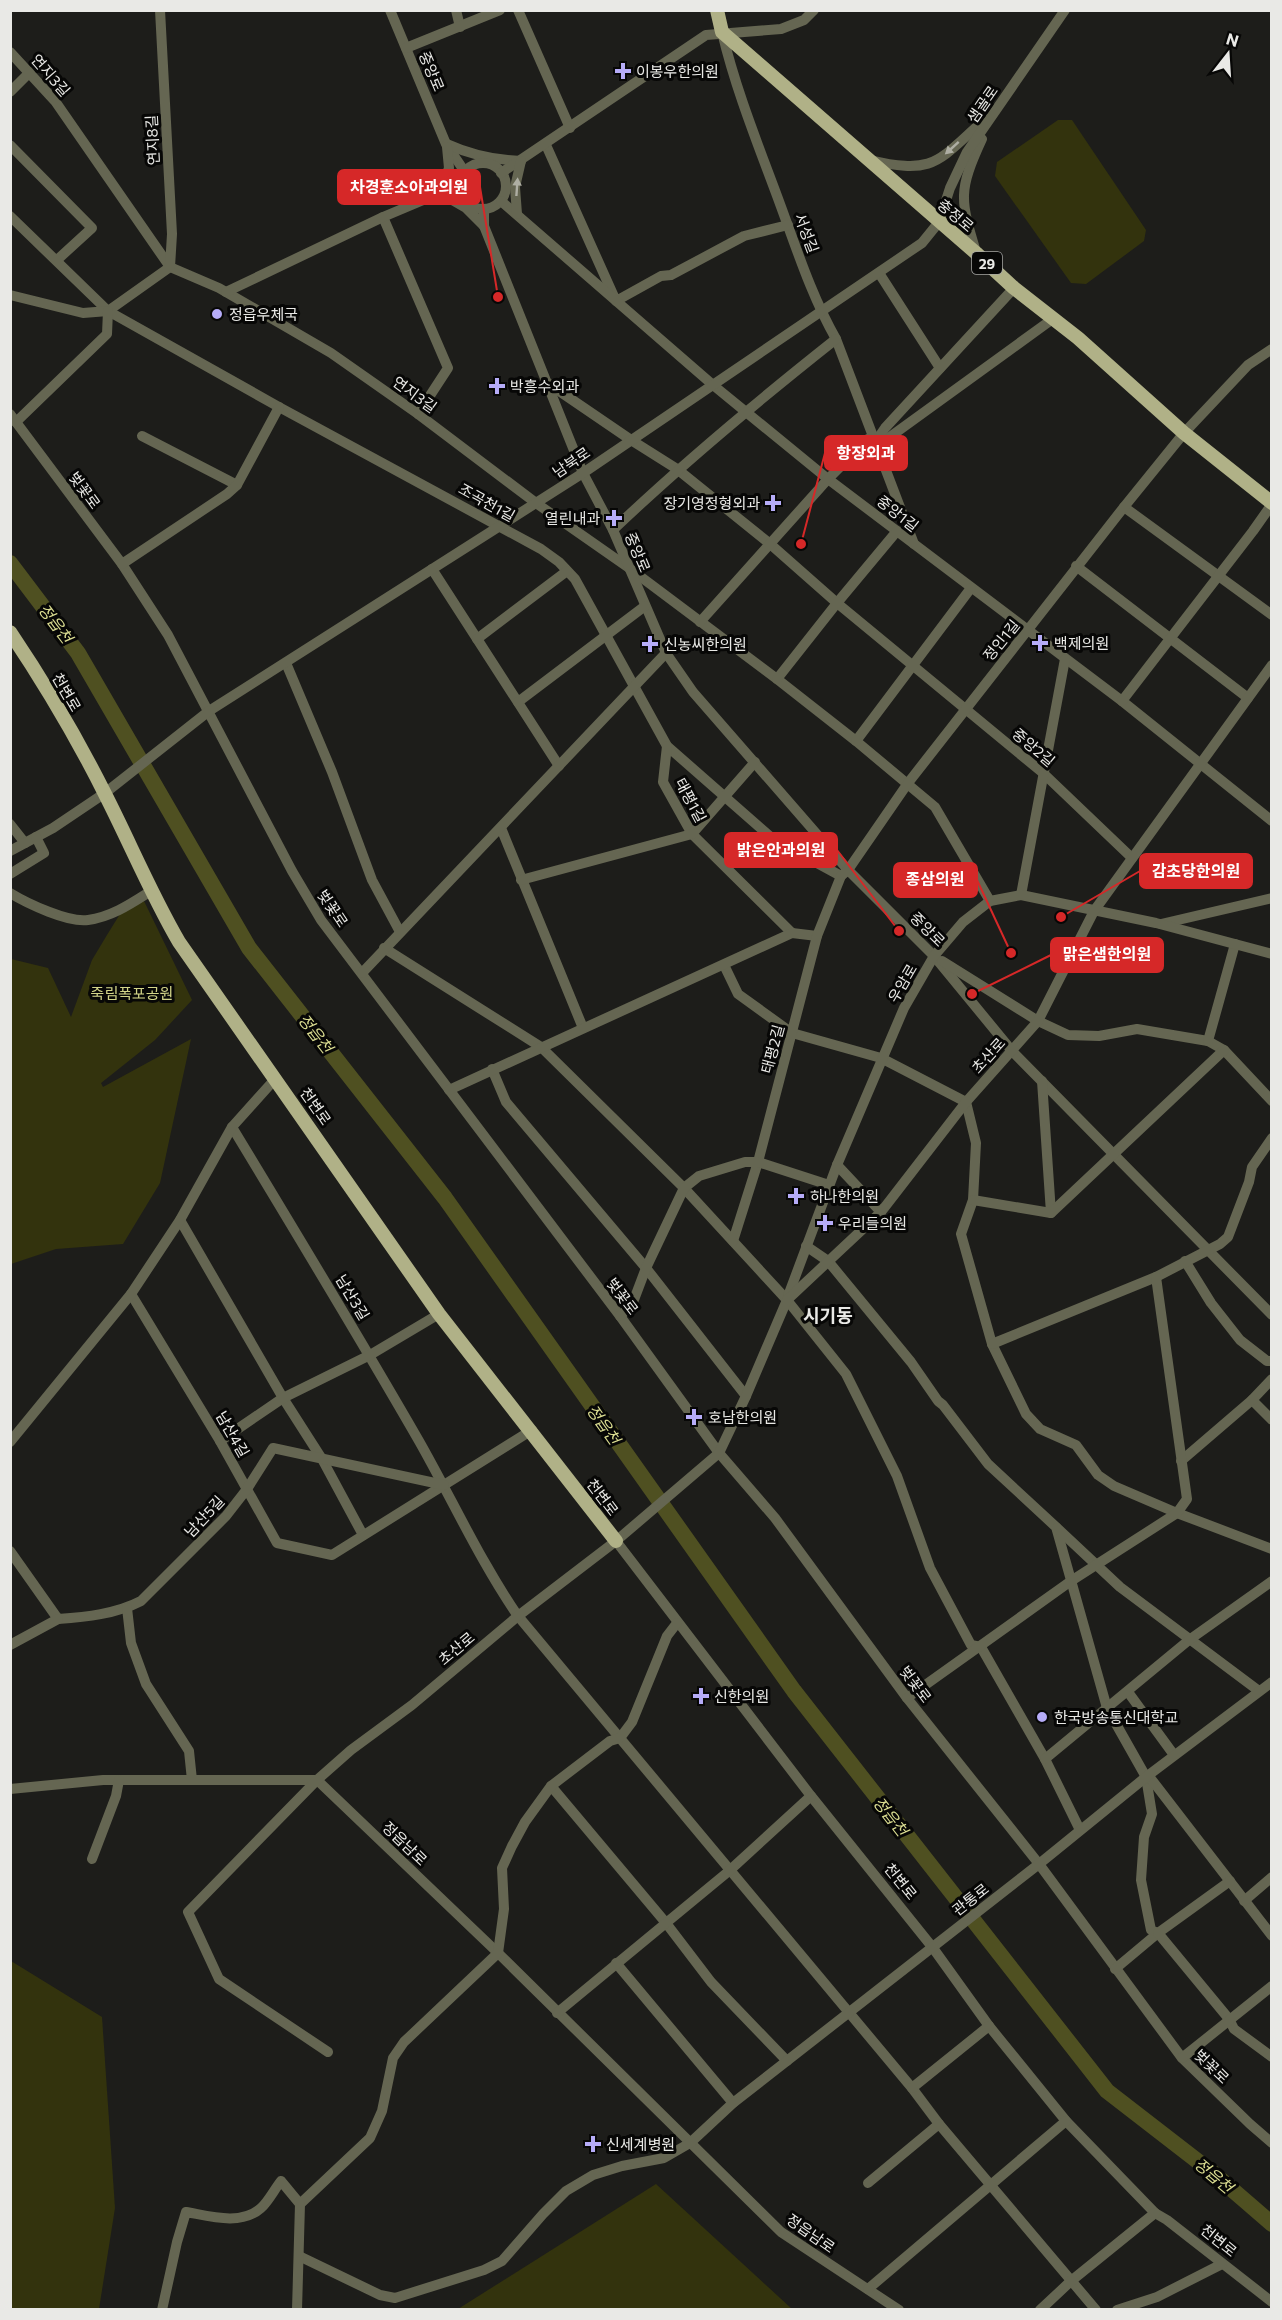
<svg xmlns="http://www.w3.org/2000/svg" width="1282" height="2320" viewBox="0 0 1282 2320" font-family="Commissioner,'Noto Sans KR',sans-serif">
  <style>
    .green { fill: #33330d }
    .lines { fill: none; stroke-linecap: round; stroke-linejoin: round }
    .river { stroke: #4f5021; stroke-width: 16 }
    .minor { stroke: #656652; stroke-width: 10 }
    .major { stroke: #b0b187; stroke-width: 14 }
    .oneway { fill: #aeaea3 }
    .poi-dot { fill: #b6acf8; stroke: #070706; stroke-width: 2 }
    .labels { text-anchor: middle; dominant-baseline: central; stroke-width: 6; stroke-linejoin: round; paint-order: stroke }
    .shield { fill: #070706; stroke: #a5a5a3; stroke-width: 1.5 }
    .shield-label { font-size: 14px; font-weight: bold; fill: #e9e9e6 }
    .street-label { font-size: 15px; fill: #e9e9e6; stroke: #070706 }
    .poi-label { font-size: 15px; fill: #e9e9e6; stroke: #070706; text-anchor: start }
    .park-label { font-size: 15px; fill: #d3d589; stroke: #070706 }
    .water-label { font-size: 16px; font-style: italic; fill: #dcde92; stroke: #070706 }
    .quarter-label { font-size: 18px; font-weight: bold; fill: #e9e9e6; stroke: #070706 }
    .leader { fill: none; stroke: #d62828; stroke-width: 2 }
    .callout-dot { fill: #d62828; stroke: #070706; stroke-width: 2 }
    .callout { fill: #d62828; stroke: #d62828; stroke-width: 2 }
    .callout-label { font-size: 16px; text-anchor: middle; font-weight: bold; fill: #fff }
  </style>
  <rect width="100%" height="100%" fill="#1d1d1a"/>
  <g class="green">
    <path d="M1058,120H1072L1146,230L1144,241L1086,284L1071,283L995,176L997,162Z"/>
    <path d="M144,901L192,1000L155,1040L101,1083L103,1087L191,1039L160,1183L123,1244L56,1249L11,1264V959L48,968L71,1017L92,960L107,935L120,914Z"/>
    <path d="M11,1961L102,2017L115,2208L99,2309H11Z"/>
    <path d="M656,2184L792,2309H458Z"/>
  </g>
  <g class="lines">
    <path class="river" d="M10,563L78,653L249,948L445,1198L794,1691L1107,2091L1213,2173L1272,2224"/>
    <g class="minor">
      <path d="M390,10L446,144L465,172"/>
      <path d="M456,10L460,27"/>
      <path d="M518,10L570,128"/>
      <path d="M722,32C736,91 759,147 780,204C797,250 812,297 836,339L914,544"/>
      <path d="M406,48L500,10"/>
      <path d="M10,52L55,101L170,267L219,288L331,353L418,414L536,503L629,568L777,679L856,741L935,807L990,901"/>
      <path d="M10,92L30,72"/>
      <path d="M447,144C471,155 494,160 521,161"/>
      <path d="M10,145L92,228L57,260"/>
      <path d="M546,145L616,301L661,276L671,275L744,236L788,225"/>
      <path d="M870,160C934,175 937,162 982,122"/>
      <circle cx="483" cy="186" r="23"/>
      <path d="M501,173L706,35L781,29L804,20L814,10"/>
      <path d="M440,193L466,208L484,226"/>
      <path d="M440,193L449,168L447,147"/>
      <path d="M501,201L713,385L828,479L1122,701L1272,821"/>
      <path d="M484,209V226L583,473L613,530L666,653L693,692L848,870L934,956L1012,1051L1272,1315"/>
      <path d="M517,214L515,187L521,161"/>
      <path d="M10,216L108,311"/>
      <path d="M383,217L448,368L418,414"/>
      <path d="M976,252C960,199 958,191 982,139"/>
      <path d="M879,273L940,368"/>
      <path d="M226,292L383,217L440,193L461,190"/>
      <path d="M10,295L83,313L108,311L279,407L541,549L559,562L575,579L667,746L773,839L841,876"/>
      <path d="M108,311L170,267L172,234L160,10"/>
      <path d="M546,382L631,440L677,469L769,543L837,603L1043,773L1132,858"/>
      <path d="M10,414L122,564L168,635L292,871L321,920L620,1316L719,1453L775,1518L907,1698L1039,1864L1182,2058L1250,2124L1272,2143"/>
      <path d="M16,422L107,334L108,311"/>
      <path d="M142,436L237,485"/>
      <path d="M876,447L1054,318"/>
      <path d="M1124,507L1272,615"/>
      <path d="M613,530C684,462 759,400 836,339"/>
      <path d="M122,564L227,494L237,485L279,407"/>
      <path d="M1076,566L1248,698"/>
      <path d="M432,569L559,766"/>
      <path d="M700,622L828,479L868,439L876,441L885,428L1014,288"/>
      <path d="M477,639L567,571"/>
      <path d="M286,663L332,772L372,880L400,932"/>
      <path d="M777,679L837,603L897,531"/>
      <path d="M1122,701L1253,531L1272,504"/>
      <path d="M518,702L645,606"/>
      <path d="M856,741L971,588"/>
      <path d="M667,746L663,782L692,834L792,933"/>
      <path d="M10,824L25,843"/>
      <path d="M501,828L583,1028"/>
      <path d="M10,851L53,828L105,793L209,711L583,473L922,243L939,222L950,188L967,152L1065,10"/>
      <path d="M10,874L44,853L36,837"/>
      <path d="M521,880L692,834L755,762"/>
      <path d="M10,893C28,904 69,923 88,920C112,917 132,903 151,891"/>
      <path d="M1021,895L1065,659"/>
      <path d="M1161,924L1272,898"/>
      <path d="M384,948L541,1047L684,1188L787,1300L846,1374L897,1476L930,1568L971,1645L981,1647L1045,1759L1080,1830"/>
      <path d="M942,961L1038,1021L1068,1035L1099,1036L1137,1029L1208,1041L1224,1050L1272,1101"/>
      <path d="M724,965L738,994L792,1033L881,1058L966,1102L976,1143L973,1200L961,1234L992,1344L1026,1414L1040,1429L1076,1445L1098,1475L1114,1486L1177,1513L1272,1549"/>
      <path d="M362,973L666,653"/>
      <path d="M1208,1041L1235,944"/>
      <path d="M492,1069L506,1102L646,1268L746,1396"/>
      <path d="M1042,1081L1051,1213"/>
      <path d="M449,1090L792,933L817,936"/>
      <path d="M232,1127C295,1231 358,1335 419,1441C452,1499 480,1561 518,1616L912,2088L939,2124L1096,2310"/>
      <path d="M837,1165L881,1212"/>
      <path d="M973,1200L1051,1213L1224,1050"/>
      <path d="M180,1220L283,1398L322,1459L363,1535"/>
      <path d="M733,1241L758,1162L817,936L841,876L848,870L908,783L1124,507L1184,433L1248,365L1272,349"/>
      <path d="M806,1246L828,1261L911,1362L938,1401L943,1405L988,1464L1056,1527L1107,1708L1146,1777L1152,1814L1144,1837L1141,1880L1151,1930L1158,1933L1115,1969"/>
      <path d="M1185,1261L1211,1303L1240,1340L1267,1361H1272"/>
      <path d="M131,1294L220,1441L277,1543L332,1555L532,1430"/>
      <path d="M788,1296L837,1165L904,1008L934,956L963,922L990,901L1021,895L1156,923L1272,954"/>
      <path d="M620,1316L632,1305L646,1268L684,1188L699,1176L745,1162H758L829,1185"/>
      <path d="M992,1344L1156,1277L1220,1244L1228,1237L1249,1182L1252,1167L1272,1138"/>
      <path d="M1252,1400L1272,1420"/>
      <path d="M220,1441L283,1398L370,1355L439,1314"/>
      <path d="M10,1442L131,1294L180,1220L232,1127L276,1078"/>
      <path d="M1181,1461L1252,1400L1272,1379"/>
      <path d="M1057,1528L1120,1587L1259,1691"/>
      <path d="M616,1541L811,1796L933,1948L989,2026L1066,2121L1155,2213L1167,2220L1272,2302"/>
      <path d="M10,1551L58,1619C86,1617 116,1614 141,1601L226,1516L247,1489L273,1448L444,1485"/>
      <path d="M127,1608L131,1643L146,1684L189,1751L192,1780"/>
      <path d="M10,1645L58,1619"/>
      <path d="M1128,1692L1174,1755"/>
      <path d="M907,1698L1071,1581L1177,1513L1187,1499L1156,1277"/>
      <path d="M1045,1759L1189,1640L1272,1581"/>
      <path d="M1148,1775L1272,1936"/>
      <path d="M551,1786L666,1923L711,1982L787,2061"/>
      <path d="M10,1789L103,1780H317L498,1953L781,2232L899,2310"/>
      <path d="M92,1859L116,1796L119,1780"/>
      <path d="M1230,1881L1158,1933L1229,2019L1234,2029L1272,2057"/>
      <path d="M1244,1901L1272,1877"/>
      <path d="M616,1963L733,2103"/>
      <path d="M557,2013L729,1871L811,1796"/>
      <path d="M328,2052L219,1979L188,1912L317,1780L351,1750L412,1705L518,1616L616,1541L719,1453L746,1396L787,1300L881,1212L966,1102L1038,1021L1094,911L1272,665"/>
      <path d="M1182,2058L1272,1986"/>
      <path d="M912,2088L989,2026"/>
      <path d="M868,2183L939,2124"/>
      <path d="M300,2204L370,2138L382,2111L393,2058L404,2042L498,1953L504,1909L502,1868L512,1846L525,1822L551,1786L610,1741L620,1738L632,1722L667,1636L677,1623"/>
      <path d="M299,2256L380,2295L395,2298L484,2270L502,2261L543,2214L566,2191L593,2175L622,2166L664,2158L690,2143L733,2103L1039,1864L1146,1777L1272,1682"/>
      <path d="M868,2289L1066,2121"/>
      <path d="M162,2310L177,2242L186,2212C209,2216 241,2226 261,2208C268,2202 274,2190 281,2181L300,2204L297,2310"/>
      <path d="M1040,2310L1071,2281L1155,2213"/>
      <path d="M1117,2310L1157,2297L1222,2264"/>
    </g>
    <g class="major">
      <path d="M717,10L722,32L976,253L1014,288L1078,338L1184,433L1272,503"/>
      <path d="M10,632C45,684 77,738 105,794C130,843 151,894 179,942L439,1314L616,1541"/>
    </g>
  </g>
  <defs><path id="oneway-solid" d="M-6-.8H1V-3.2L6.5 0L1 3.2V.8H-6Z" transform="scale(1.5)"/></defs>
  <g class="oneway">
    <use href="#oneway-solid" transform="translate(952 148) rotate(138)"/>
    <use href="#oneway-solid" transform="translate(517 187) rotate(-86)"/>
  </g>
  <g class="poi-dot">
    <path d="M620 62h6v6h6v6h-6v6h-6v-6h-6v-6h6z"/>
    <circle cx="217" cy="314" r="6"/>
    <path d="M494 377h6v6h6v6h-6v6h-6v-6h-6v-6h6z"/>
    <path d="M770 494h6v6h6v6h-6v6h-6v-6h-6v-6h6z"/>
    <path d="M611 509h6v6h6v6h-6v6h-6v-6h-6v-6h6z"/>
    <path d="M1037 634h6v6h6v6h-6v6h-6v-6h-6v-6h6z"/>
    <path d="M647 635h6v6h6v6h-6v6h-6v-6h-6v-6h6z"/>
    <path d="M793 1187h6v6h6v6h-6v6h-6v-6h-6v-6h6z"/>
    <path d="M822 1214h6v6h6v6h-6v6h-6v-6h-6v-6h6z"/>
    <path d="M691 1408h6v6h6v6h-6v6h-6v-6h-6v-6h6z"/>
    <path d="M698 1687h6v6h6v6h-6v6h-6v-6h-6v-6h6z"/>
    <circle cx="1042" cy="1717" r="6"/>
    <path d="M590 2135h6v6h6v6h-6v6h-6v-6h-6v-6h6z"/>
  </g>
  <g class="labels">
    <rect class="shield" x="972" y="252" width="30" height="22" rx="4.5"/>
    <g class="shield-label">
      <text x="987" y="263">29</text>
    </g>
    <g class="street-label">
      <text transform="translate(432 71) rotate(67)">중앙로</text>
      <text transform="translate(51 75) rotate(49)">연지3길</text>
      <text transform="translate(982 104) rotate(-55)">샘골로</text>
      <text transform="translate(152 140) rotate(-93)">연지8길</text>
      <text transform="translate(956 215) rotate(40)">충정로</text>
      <text transform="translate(807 233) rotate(69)">서성길</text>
      <text transform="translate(415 394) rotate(36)">연지3길</text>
      <text transform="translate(571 462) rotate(-34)">남북로</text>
      <text transform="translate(85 490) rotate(54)">벚꽃로</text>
      <text transform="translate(487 502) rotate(29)">조곡천1길</text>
      <text transform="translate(898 513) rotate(38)">중앙1길</text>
      <text transform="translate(638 552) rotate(67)">중앙로</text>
      <text transform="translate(1001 640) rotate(-51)">정인1길</text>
      <text transform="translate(67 692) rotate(60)">천변로</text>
      <text transform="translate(1034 747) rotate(40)">중앙2길</text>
      <text transform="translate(691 800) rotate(62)">태평1길</text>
      <text transform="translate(333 908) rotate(56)">벚꽃로</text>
      <text transform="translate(928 929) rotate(45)">중앙로</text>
      <text transform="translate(902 983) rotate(-60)">우암로</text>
      <text transform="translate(772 1049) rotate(-75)">태평2길</text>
      <text transform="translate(988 1055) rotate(-48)">초산로</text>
      <text transform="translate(316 1106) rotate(55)">천변로</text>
      <text transform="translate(623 1296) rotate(53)">벚꽃로</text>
      <text transform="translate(353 1297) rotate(59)">남산3길</text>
      <text transform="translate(233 1434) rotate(60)">남산4길</text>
      <text transform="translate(603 1497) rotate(53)">천변로</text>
      <text transform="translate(204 1516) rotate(-47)">남산5길</text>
      <text transform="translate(456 1648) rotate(-40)">초산로</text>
      <text transform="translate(916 1684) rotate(53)">벚꽃로</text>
      <text transform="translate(405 1843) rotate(44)">정읍남로</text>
      <text transform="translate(901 1881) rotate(51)">천변로</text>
      <text transform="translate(970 1899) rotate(-38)">관통로</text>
      <text transform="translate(1212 2066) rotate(44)">벚꽃로</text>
      <text transform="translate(811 2233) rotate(35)">정읍남로</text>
      <text transform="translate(1219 2240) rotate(39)">천변로</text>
    </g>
    <g class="poi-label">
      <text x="636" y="71">이봉우한의원</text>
      <text x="229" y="314">정읍우체국</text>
      <text x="510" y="386">박흥수외과</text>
      <text x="760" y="503" text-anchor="end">장기영정형외과</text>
      <text x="600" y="518" text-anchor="end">열린내과</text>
      <text x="1054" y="643">백제의원</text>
      <text x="664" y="644">신농씨한의원</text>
      <text x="810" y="1196">하나한의원</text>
      <text x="838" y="1223">우리들의원</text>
      <text x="708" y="1417">호남한의원</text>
      <text x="714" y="1696">신한의원</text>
      <text x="1054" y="1717">한국방송통신대학교</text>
      <text x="606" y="2144">신세계병원</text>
    </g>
    <g class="park-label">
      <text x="132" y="993">죽림폭포공원</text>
    </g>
    <g class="water-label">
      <text transform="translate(56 623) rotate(53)">정읍천</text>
      <text transform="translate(316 1033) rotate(52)">정읍천</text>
      <text transform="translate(604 1424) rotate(55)">정읍천</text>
      <text transform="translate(891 1816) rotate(52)">정읍천</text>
      <text transform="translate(1214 2175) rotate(40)">정읍천</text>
    </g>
    <g class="quarter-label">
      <text x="828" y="1315">시기동</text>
    </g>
  </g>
  <path class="leader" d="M498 297L480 187M801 544L825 453M899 931L837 850M1061 917L1140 871M1011 953L977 880M972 994L1051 955"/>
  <g class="callout-dot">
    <circle cx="498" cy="297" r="6"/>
    <circle cx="801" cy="544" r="6"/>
    <circle cx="899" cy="931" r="6"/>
    <circle cx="1061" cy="917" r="6"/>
    <circle cx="1011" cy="953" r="6"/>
    <circle cx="972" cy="994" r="6"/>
  </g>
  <g class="callout">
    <rect x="338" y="170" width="142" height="34" rx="6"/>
    <rect x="825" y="436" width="82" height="34" rx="6"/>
    <rect x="725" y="833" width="112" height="34" rx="6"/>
    <rect x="1140" y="854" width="112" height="34" rx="6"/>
    <rect x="894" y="863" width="83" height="34" rx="6"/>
    <rect x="1051" y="938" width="112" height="34" rx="6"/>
  </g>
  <g class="callout-label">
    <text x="409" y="193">차경훈소아과의원</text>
    <text x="866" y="459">항장외과</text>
    <text x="781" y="856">밝은안과의원</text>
    <text x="1196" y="877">감초당한의원</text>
    <text x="935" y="885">종삼의원</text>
    <text x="1107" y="960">맑은샘한의원</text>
  </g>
  <rect width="1282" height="2320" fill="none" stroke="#e9e9e6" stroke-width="24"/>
  <g transform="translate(1228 54) rotate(17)" stroke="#070706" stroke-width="4.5" paint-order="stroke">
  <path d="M0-4.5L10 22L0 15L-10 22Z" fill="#e9e9e6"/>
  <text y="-9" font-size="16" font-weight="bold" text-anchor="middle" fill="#e9e9e6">N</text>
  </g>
</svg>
